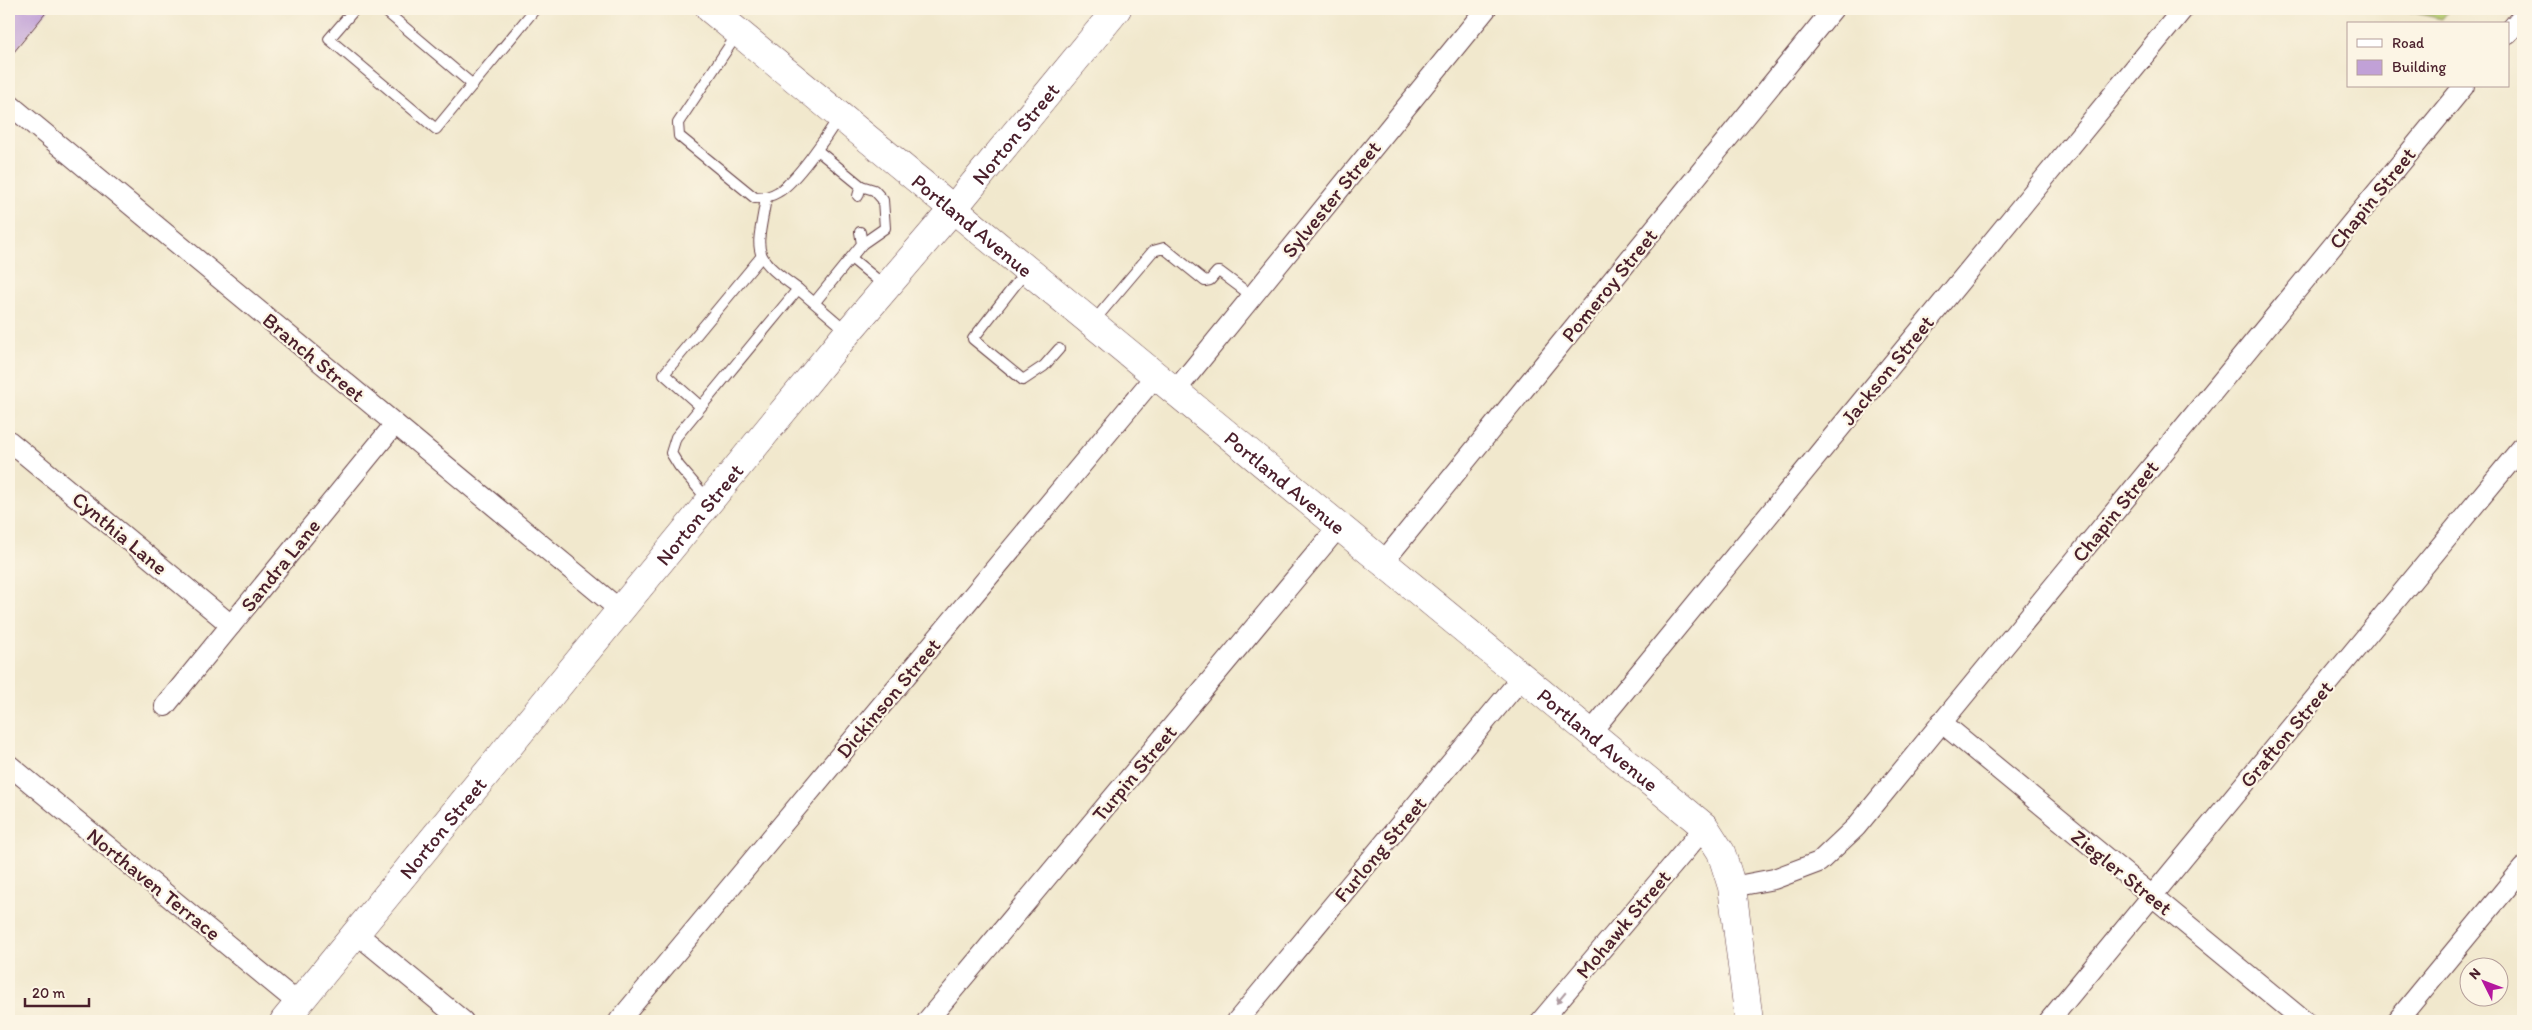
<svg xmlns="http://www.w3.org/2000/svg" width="2532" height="1030" viewBox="0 0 2532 1030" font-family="Itim,sans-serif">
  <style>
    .green { fill: #b1c76c; stroke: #7e734c }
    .building { fill: #c1a1d7 }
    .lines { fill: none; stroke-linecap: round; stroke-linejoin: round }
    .lane-casing { stroke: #633d43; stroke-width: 12 }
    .street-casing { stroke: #633d43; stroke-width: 22 }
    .secondary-casing { stroke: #633d43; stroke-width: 29 }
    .primary-casing { stroke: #633d43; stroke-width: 29 }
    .lane { stroke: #fff; stroke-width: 10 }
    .street { stroke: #fff; stroke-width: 20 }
    .secondary { stroke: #fff; stroke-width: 28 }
    .primary { stroke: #fff; stroke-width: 28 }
    .oneway { fill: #ae9aa0 }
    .labels { text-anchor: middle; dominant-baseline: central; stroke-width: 4.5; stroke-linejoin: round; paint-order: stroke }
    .street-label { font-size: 21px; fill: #4a1f2b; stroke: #fcf5e5 }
  </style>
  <rect width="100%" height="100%" fill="#fcf5e5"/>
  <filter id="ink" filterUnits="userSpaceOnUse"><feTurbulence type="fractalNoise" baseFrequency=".02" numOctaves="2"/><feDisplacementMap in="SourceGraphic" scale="10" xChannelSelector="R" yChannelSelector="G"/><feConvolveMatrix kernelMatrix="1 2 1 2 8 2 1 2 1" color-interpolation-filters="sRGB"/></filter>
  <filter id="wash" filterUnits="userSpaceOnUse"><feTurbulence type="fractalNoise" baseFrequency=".0096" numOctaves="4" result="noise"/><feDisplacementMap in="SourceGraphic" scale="20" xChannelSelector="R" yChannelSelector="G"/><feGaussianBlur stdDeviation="1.12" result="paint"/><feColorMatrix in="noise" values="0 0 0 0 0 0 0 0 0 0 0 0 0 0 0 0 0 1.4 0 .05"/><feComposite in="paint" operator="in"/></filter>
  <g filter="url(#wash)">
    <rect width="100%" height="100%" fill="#f1e8cd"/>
    <path class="green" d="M2397,9H2450L2442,19Z"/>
    <g id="blocks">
      <path class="building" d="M9,9H49L9,58Z"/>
    </g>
  </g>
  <g filter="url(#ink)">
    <use href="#blocks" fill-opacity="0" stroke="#633d43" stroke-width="1"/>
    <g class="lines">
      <defs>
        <g id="lane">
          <path d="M355,9L329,39L436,129L535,9"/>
          <path d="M383,9L473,85"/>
          <path d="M738,33L678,123L679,136L755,198C764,198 770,197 778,192C796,182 827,136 839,117"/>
          <path d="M817,150L861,186L858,196"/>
          <path d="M861,186L874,190L883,200L885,228L862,244"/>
          <path d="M766,198C757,253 749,254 798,289"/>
          <path d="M851,258L885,286"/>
          <path d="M1026,271L973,339L1023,380L1044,366L1059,349"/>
          <path d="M815,302L862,244L860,232"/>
          <path d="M1093,322L1153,251L1164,248L1205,281L1210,280L1217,272H1220L1252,296"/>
          <path d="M700,406L664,374L761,257"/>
          <path d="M709,501L679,466L671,453L676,437L798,289L847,331"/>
        </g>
        <g id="street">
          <path d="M2508,33L2523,15"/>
          <path d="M9,104L620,610"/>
          <path d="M1176,390L1486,9"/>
          <path d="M9,441L231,625"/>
          <path d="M1384,561L1833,9"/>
          <path d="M165,706L395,424"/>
          <path d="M1941,722L2304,1021"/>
          <path d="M1591,732L2183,9"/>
          <path d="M9,765L299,1004"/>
          <path d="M1732,887L1774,879L1819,862L1856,827L2464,86"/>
          <path d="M356,933L463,1021"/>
          <path d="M619,1021L1157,374"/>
          <path d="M927,1021L1340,525"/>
          <path d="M1237,1021L1523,676"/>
          <path d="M1541,1021L1705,827"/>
          <path d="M2049,1021L2523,446"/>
          <path d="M2397,1021L2523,868"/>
        </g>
        <g id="secondary">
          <path id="s1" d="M284,1021L848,332L953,209L1117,9"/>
        </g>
        <g id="primary">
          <path id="s2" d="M710,9L1705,827L1721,852L1732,887L1749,1021"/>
        </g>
      </defs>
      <use href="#lane" class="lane-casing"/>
      <use href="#street" class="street-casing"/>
      <use href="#secondary" class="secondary-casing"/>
      <use href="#primary" class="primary-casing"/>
      <use href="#lane" class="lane"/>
      <use href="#street" class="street"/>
      <use href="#secondary" class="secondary"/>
      <use href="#primary" class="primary"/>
    </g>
    <defs><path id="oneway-solid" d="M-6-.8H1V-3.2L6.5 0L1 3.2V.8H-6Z" transform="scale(1.25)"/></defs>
    <use class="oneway" href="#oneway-solid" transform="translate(1561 998) rotate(130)"/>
  </g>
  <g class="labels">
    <g class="street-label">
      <text stroke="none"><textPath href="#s1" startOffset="1150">Norton Street</textPath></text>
      <text transform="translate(2372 198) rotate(-51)">Chapin Street</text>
      <text transform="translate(1331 199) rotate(-51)">Sylvester Street</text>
      <text stroke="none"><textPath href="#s2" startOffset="340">Portland Avenue</textPath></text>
      <text transform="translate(1609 285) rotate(-51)">Pomeroy Street</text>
      <text transform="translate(314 357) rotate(40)">Branch Street</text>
      <text transform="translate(1887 370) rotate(-51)">Jackson Street</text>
      <text stroke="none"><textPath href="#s2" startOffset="745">Portland Avenue</textPath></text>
      <text transform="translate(2115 511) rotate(-51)">Chapin Street</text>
      <text stroke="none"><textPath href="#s1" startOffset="655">Norton Street</textPath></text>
      <text transform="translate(120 533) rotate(40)">Cynthia Lane</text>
      <text transform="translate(280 565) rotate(-51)">Sandra Lane</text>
      <text transform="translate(888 698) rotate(-50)">Dickinson Street</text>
      <text transform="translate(2286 734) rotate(-50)">Grafton Street</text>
      <text stroke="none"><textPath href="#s2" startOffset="1150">Portland Avenue</textPath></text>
      <text transform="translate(1134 773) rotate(-50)">Turpin Street</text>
      <text stroke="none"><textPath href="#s1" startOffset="250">Norton Street</textPath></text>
      <text transform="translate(1380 849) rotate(-50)">Furlong Street</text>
      <text transform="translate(2122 872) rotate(39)">Ziegler Street</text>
      <text transform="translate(154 884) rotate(39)">Northaven Terrace</text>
      <text transform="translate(1623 924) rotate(-50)">Mohawk Street</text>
    </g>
  </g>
  <rect width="2532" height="1030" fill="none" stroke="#fcf5e5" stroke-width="30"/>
  <rect x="2347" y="22" width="162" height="65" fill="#fcf5e5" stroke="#b59f9b"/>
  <rect x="2357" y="39" width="25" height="8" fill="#ffffff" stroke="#b59f9b"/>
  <text x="2392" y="48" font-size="15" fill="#4a1f2b">Road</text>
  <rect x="2357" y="60" width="25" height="15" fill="#c1a1d7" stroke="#b59f9b"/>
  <text x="2392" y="72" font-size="15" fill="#4a1f2b">Building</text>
  <g transform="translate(2484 982) rotate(312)"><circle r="24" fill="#fcf5e5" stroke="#b59f9b"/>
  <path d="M0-4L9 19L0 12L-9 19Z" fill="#b5179e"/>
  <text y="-8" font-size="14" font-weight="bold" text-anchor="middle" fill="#4a1f2b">N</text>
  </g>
  <path d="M25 998v8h64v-8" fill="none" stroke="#4a1f2b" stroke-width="2.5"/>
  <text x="32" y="998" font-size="15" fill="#4a1f2b" stroke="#fcf5e5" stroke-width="4" paint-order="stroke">20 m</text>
</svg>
